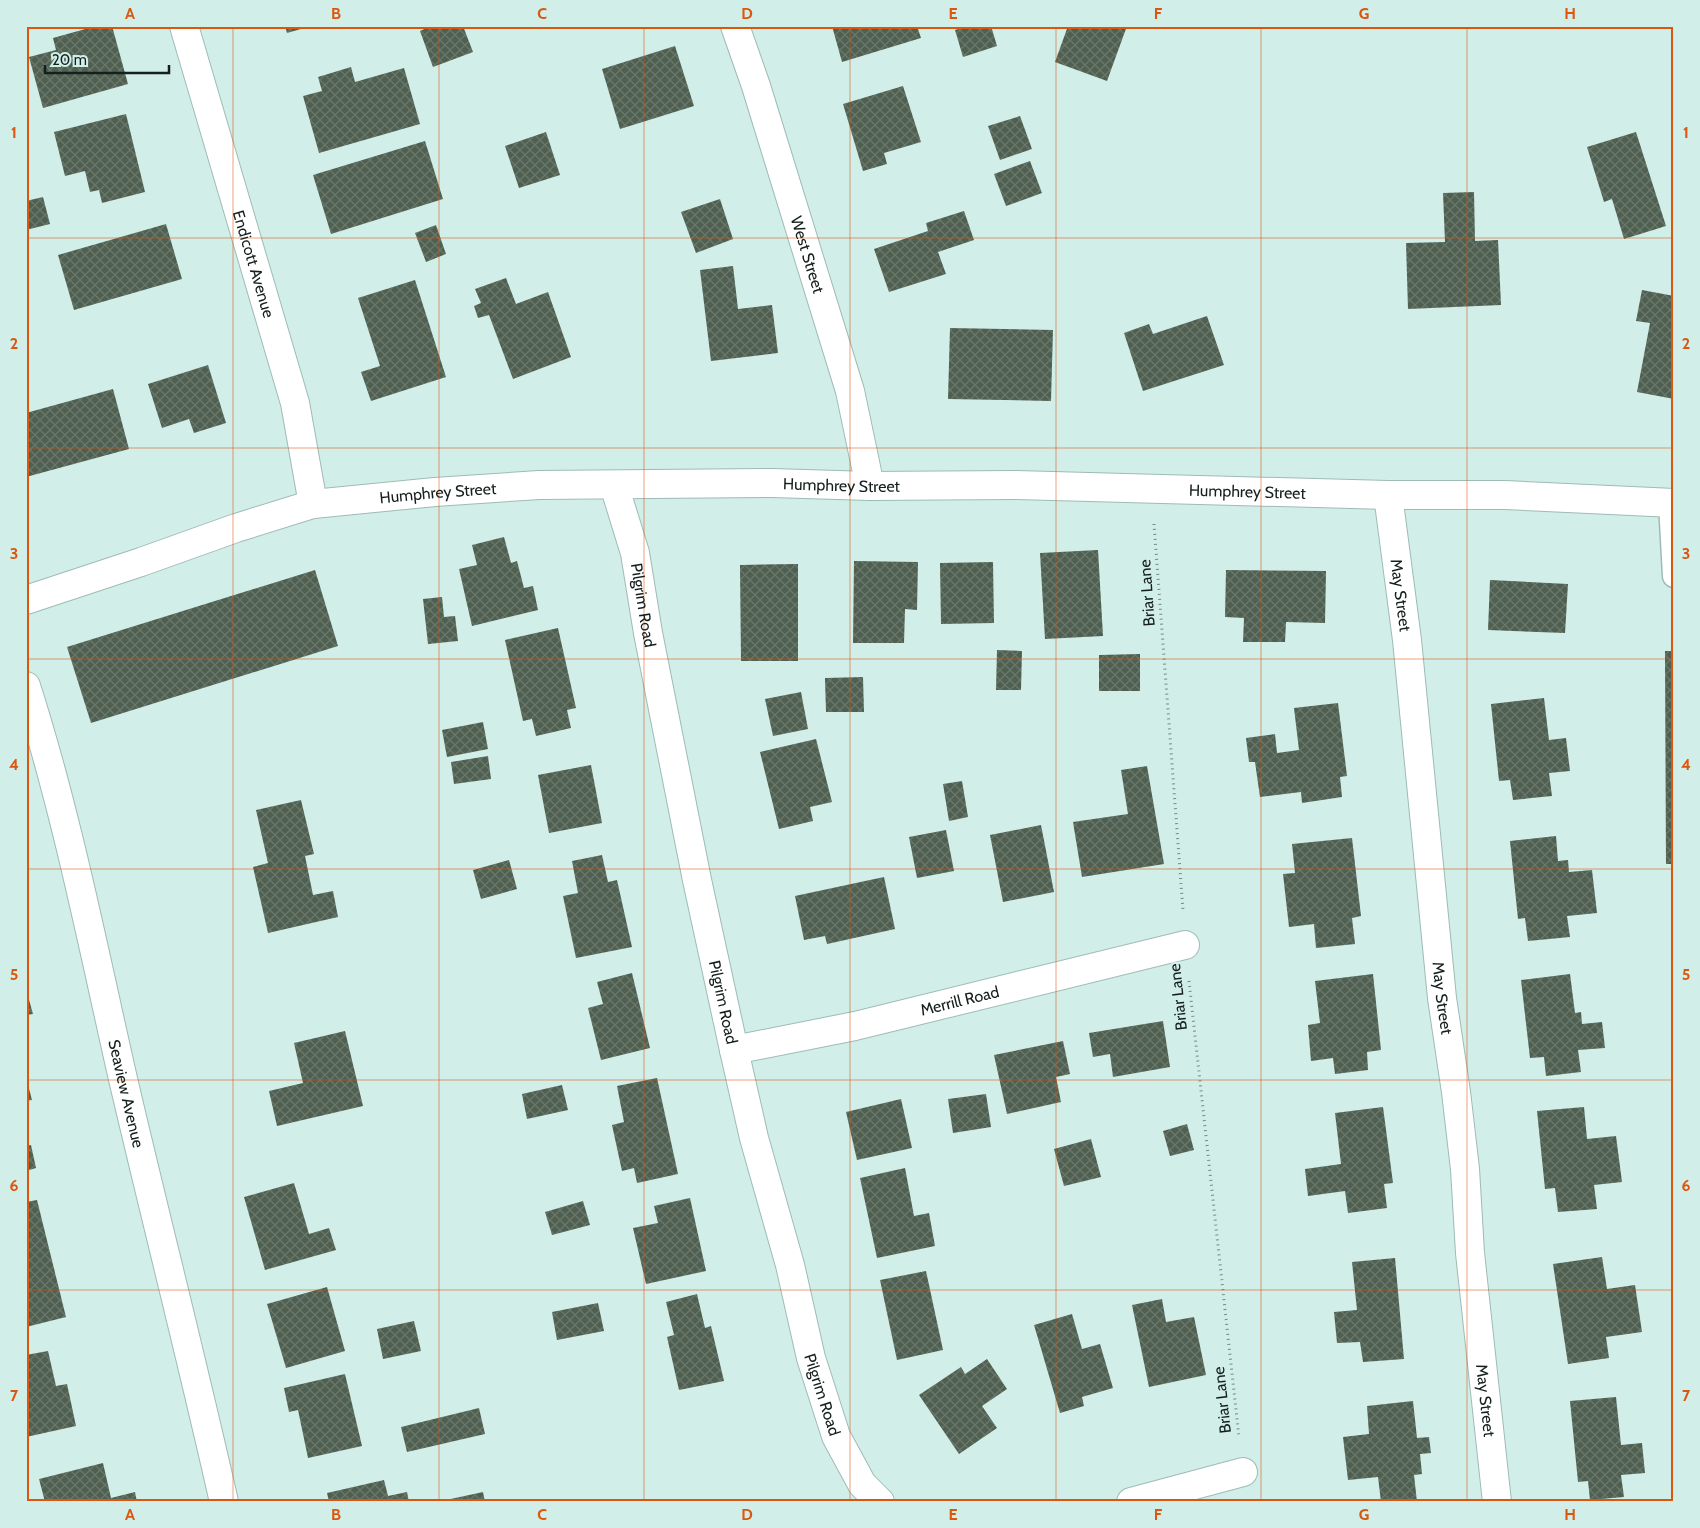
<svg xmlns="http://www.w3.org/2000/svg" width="1700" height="1528" viewBox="0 0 1700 1528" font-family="Cabin,sans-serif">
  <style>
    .building { fill: url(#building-cross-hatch) }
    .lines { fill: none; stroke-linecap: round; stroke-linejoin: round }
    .lane-casing { stroke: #9fbbb6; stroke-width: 25 }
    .street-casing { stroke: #9fbbb6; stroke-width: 30 }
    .secondary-casing { stroke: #9fbbb6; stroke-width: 30 }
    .path { stroke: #758986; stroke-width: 3; stroke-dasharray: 1 4; stroke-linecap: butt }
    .lane { stroke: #fff; stroke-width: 22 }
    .street { stroke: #fff; stroke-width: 28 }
    .secondary { stroke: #fff; stroke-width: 28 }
    .grid { fill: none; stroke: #dd560d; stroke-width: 1; stroke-opacity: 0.55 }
    .labels { text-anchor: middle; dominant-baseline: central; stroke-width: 5; stroke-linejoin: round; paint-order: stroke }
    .street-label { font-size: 16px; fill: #151f1e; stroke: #d1eee9 }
    .neatline { fill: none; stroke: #dd560d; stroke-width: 2 }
    .grid-label { font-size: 16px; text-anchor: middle; font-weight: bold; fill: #dd560d }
  </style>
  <defs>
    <pattern id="building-cross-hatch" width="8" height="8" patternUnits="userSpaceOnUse" patternTransform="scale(1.25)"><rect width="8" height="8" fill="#4f6051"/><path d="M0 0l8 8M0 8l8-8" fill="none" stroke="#6a776c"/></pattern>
  </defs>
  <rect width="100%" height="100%" fill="#d1eee9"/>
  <g class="building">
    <path d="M96,26H112L128,84L43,108L29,57L56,50L53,38Z"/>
    <path d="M285,26H308V27L287,33Z"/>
    <path d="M431,26H463L473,52L433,67L420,31Z"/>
    <path d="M832,26H917L921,38L842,62Z"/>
    <path d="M967,26H991L997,46L963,57L955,30Z"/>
    <path d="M1068,26H1127L1107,81L1055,62Z"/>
    <path d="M675,46L694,106L620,129L602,69Z"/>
    <path d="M351,67L355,82L404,68L420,124L319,153L303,96L322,91L318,77Z"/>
    <path d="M903,86L921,142L884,153L887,164L863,171L843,104Z"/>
    <path d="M126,114L145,192L102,203L99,190L90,192L85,171L65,176L54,132Z"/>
    <path d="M1020,116L1032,149L1000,160L988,126Z"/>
    <path d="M546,132L560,175L519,188L505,146Z"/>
    <path d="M1636,132L1666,226L1624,239L1612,199L1604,202L1587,147Z"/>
    <path d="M425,141L443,199L331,234L313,175Z"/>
    <path d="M1030,161L1042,193L1006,206L994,174Z"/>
    <path d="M1474,192L1475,241L1498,240L1501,305L1408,309L1406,243L1445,242L1443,193Z"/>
    <path d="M43,197L50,224L26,230V201Z"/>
    <path d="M720,199L733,239L696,253L681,212Z"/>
    <path d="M964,211L974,240L938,252L946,274L889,292L874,249L928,231L926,223Z"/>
    <path d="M166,224L182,279L74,310L58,255Z"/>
    <path d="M436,225L446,254L426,262L415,233Z"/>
    <path d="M733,266L738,309L772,305L778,353L711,361L700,270Z"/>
    <path d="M506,278L516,304L548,292L571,357L513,379L489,315L478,318L474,306L481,303L475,289Z"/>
    <path d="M415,280L446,377L371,401L361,372L380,366L358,298Z"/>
    <path d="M1642,290L1674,296V399L1637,392L1650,323L1636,321Z"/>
    <path d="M1207,316L1224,365L1143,391L1124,333L1149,324L1153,334Z"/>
    <path d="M950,328L1053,330L1051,401L948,399Z"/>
    <path d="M208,365L226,423L194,433L189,419L162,428L148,384Z"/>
    <path d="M113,389L129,449L26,477V413Z"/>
    <path d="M504,537L511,563L517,561L524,588L533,586L538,610L472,626L459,569L477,565L472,545Z"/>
    <path d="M1098,550L1103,636L1045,639L1040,553Z"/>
    <path d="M854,561L918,562L917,610L905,609L904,643H853Z"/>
    <path d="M993,562L994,623L941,624L940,563Z"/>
    <path d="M798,564V661H741L740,565Z"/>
    <path d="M315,570L338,646L91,723L67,647Z"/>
    <path d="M1226,570L1326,571L1325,623L1286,622L1285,642H1243L1244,618L1225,617Z"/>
    <path d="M1490,580L1568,584L1565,633L1488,630Z"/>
    <path d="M442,597L444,617L455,616L458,641L428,644L423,599Z"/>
    <path d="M558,628L576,708L567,710L571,728L536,736L532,719L523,721L505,640Z"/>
    <path d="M997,650L1022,651L1021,690H996Z"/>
    <path d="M1665,651H1674V864H1666Z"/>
    <path d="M1140,654V691H1099V655Z"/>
    <path d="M863,677L864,712H826L825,678Z"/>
    <path d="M801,692L808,729L773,736L765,699Z"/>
    <path d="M1544,698L1549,740L1566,738L1570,771L1549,773L1552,796L1513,800L1510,780L1499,781L1491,704Z"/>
    <path d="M1338,703L1347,776L1340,777L1342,797L1302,803L1301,792L1260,797L1255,762H1249L1246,738L1275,734L1277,753L1299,750L1294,708Z"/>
    <path d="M483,722L488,749L447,757L442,730Z"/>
    <path d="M816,739L832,802L810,807L813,821L779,829L760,752Z"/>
    <path d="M488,756L491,779L454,784L451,762Z"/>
    <path d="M591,765L602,823L549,833L538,775Z"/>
    <path d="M1147,766L1164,864L1082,877L1073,822L1128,814L1121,770Z"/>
    <path d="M962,781L968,817L949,821L943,784Z"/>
    <path d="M301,800L314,854L305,856L313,895L333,891L338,917L268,933L253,867L268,863L256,810Z"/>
    <path d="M1041,825L1054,892L1003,902L990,835Z"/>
    <path d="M946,830L954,871L917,878L909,837Z"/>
    <path d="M1556,836L1558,861L1568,860L1569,872L1592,870L1597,913L1567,916L1570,937L1528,941L1525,918L1518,919L1510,841Z"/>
    <path d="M1352,838L1361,916L1352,918L1355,944L1316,948L1314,924L1289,927L1283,874L1295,873L1292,844Z"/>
    <path d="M602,855L608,882L617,880L632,947L576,958L563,896L578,893L572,861Z"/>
    <path d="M509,860L517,889L481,899L473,870Z"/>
    <path d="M884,877L895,929L827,944L825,936L804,940L795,896Z"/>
    <path d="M632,973L650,1048L601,1060L588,1008L603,1004L597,982Z"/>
    <path d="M1373,974L1381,1050L1367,1052L1368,1070L1335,1074L1333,1058L1311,1061L1308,1025L1320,1023L1315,981Z"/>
    <path d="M1570,974L1575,1013L1581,1012L1582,1024L1602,1022L1605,1048L1578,1050L1581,1072L1546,1076L1544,1057L1530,1058L1521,980Z"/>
    <path d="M26,989L33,1014L26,1015Z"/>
    <path d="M1163,1021L1170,1067L1113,1077L1110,1054L1093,1057L1089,1033Z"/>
    <path d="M345,1031L363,1106L277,1126L269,1091L303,1083L294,1043Z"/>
    <path d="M1063,1041L1070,1074L1056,1077L1061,1102L1007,1114L994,1055Z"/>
    <path d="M26,1077L32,1100L26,1101Z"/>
    <path d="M657,1078L678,1174L637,1183L634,1168L622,1171L612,1125L624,1122L617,1086Z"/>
    <path d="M562,1085L568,1110L527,1119L522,1094Z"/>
    <path d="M986,1094L991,1127L953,1133L948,1099Z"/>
    <path d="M901,1099L912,1148L857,1160L846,1112Z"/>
    <path d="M1383,1107L1393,1183L1384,1184L1387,1208L1348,1213L1345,1191L1308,1196L1305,1169L1341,1164L1335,1113Z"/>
    <path d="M1584,1107L1587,1139L1616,1136L1622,1182L1594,1185L1597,1209L1558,1212L1555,1188L1545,1189L1537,1111Z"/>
    <path d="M1187,1124L1194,1150L1170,1156L1163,1131Z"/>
    <path d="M1091,1139L1101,1177L1064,1186L1054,1149Z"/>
    <path d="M31,1145L36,1168L26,1171V1146Z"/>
    <path d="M905,1168L914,1216L929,1213L935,1246L877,1258L860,1178Z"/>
    <path d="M294,1183L309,1234L329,1228L336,1250L265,1270L244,1197Z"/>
    <path d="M690,1198L706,1271L646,1284L633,1228L658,1223L654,1206Z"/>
    <path d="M37,1200L66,1317L26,1327V1202Z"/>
    <path d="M583,1201L590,1225L552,1235L545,1212Z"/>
    <path d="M1602,1257L1607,1289L1635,1285L1642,1332L1606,1337L1609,1358L1568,1364L1553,1264Z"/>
    <path d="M1395,1258L1404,1359L1363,1362L1360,1342L1337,1343L1334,1312L1357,1310L1352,1262Z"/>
    <path d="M926,1271L943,1350L897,1360L880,1280Z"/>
    <path d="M327,1287L345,1351L286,1368L267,1304Z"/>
    <path d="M697,1294L705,1328L711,1326L724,1381L679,1390L667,1337L674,1335L666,1302Z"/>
    <path d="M1162,1299L1166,1322L1194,1317L1206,1375L1149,1387L1132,1305Z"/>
    <path d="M598,1303L604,1331L557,1340L552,1312Z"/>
    <path d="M1072,1314L1082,1349L1100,1344L1113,1388L1082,1397L1084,1406L1060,1413L1034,1325Z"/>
    <path d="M414,1321L421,1351L383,1359L377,1329Z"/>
    <path d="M48,1351L56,1386L67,1384L76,1426L26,1437V1355Z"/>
    <path d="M987,1359L1007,1389L982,1406L997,1428L959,1454L919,1395L961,1367L965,1374Z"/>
    <path d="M345,1374L362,1446L308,1458L298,1410L289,1412L284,1388Z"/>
    <path d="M1616,1397L1621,1445L1642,1443L1645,1473L1621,1475L1624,1497L1590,1500L1588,1481L1578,1482L1570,1401Z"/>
    <path d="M1413,1401L1417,1438L1429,1437L1431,1453L1420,1454L1422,1474L1414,1475L1417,1502H1381L1378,1477L1348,1480L1343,1437L1369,1434L1367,1406Z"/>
    <path d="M479,1408L485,1434L407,1452L401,1427Z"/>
    <path d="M103,1463L111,1498L135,1492L137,1502H45L39,1479Z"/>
    <path d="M384,1480L388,1496L407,1492L409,1502H329L327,1493Z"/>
    <path d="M483,1492L485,1502H446V1500Z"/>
  </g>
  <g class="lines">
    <defs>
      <path id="lane" d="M1670,503L1674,576"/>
      <g id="street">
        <path id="s1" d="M184,26L295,403L313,504"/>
        <path id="s2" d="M735,26L756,86L850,391L870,486"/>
        <path id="s3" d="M614,485L635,553L648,633L697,880L734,1050L754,1138L790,1265L811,1358L836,1436L862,1484L880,1502"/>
        <path id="s4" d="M1388,495L1407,640L1442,998L1456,1092L1465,1169L1470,1253L1497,1502"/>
        <path id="s5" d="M734,1050L855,1026L1185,945"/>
        <path d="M1131,1502L1243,1472"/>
      </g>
      <g id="secondary">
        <path id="s6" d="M26,600L141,562L236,528L313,504L435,492L539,485L772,483L870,486L1014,485L1388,495H1505L1674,503"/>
        <path id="s7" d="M26,686C67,814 93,947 123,1079C156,1220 192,1360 224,1502"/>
      </g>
    </defs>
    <use href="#lane" class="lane-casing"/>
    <use href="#street" class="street-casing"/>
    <use href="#secondary" class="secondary-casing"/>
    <g class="path">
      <path d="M1154,524L1183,910"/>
      <path d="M1189,981L1239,1437"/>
    </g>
    <use href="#lane" class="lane"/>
    <use href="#street" class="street"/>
    <use href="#secondary" class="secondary"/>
  </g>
  <path class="grid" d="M233,26V1502M439,26V1502M644,26V1502M850,26V1502M1056,26V1502M1261,26V1502M1467,26V1502M26,238H1674M26,448H1674M26,659H1674M26,869H1674M26,1080H1674M26,1290H1674"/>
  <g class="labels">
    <g class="street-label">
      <text stroke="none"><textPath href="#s2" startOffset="240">West Street</textPath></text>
      <text stroke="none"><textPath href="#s1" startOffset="248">Endicott Avenue</textPath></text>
      <text stroke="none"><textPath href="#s6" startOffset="832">Humphrey Street</textPath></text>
      <text stroke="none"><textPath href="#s6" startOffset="1238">Humphrey Street</textPath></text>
      <text stroke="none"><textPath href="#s6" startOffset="428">Humphrey Street</textPath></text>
      <text transform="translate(1147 593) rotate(-94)">Briar Lane</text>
      <text stroke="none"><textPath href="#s4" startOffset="101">May Street</textPath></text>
      <text stroke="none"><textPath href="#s3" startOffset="124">Pilgrim Road</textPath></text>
      <text transform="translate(1178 997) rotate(-96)">Briar Lane</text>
      <text stroke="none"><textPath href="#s4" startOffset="506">May Street</textPath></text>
      <text stroke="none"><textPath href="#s5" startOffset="231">Merrill Road</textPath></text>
      <text stroke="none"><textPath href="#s3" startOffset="529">Pilgrim Road</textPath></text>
      <text stroke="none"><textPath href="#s7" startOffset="420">Seaview Avenue</textPath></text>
      <text stroke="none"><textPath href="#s3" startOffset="934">Pilgrim Road</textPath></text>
      <text transform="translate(1222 1400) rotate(-96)">Briar Lane</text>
      <text stroke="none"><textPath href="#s4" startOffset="911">May Street</textPath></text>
    </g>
  </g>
  <rect width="1700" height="1528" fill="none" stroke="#d1eee9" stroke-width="55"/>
  <path d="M45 65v8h124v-8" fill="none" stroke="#151f1e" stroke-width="2.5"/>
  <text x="52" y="65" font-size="15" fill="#151f1e" stroke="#d1eee9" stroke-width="4" paint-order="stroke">20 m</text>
  <rect x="28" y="28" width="1644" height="1472" class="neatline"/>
  <g class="grid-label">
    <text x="130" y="19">A</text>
    <text x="336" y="19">B</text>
    <text x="542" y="19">C</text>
    <text x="747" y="19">D</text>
    <text x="953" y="19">E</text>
    <text x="1158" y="19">F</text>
    <text x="1364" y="19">G</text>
    <text x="1570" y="19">H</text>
    <text x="14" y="138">1</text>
    <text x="1686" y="138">1</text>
    <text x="14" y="349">2</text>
    <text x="1686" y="349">2</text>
    <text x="14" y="559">3</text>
    <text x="1686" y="559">3</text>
    <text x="14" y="770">4</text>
    <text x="1686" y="770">4</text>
    <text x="14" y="980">5</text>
    <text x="1686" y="980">5</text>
    <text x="14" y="1191">6</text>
    <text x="1686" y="1191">6</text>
    <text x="14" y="1401">7</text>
    <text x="1686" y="1401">7</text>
    <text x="130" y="1520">A</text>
    <text x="336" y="1520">B</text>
    <text x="542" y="1520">C</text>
    <text x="747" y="1520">D</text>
    <text x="953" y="1520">E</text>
    <text x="1158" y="1520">F</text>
    <text x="1364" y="1520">G</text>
    <text x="1570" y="1520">H</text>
  </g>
</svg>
